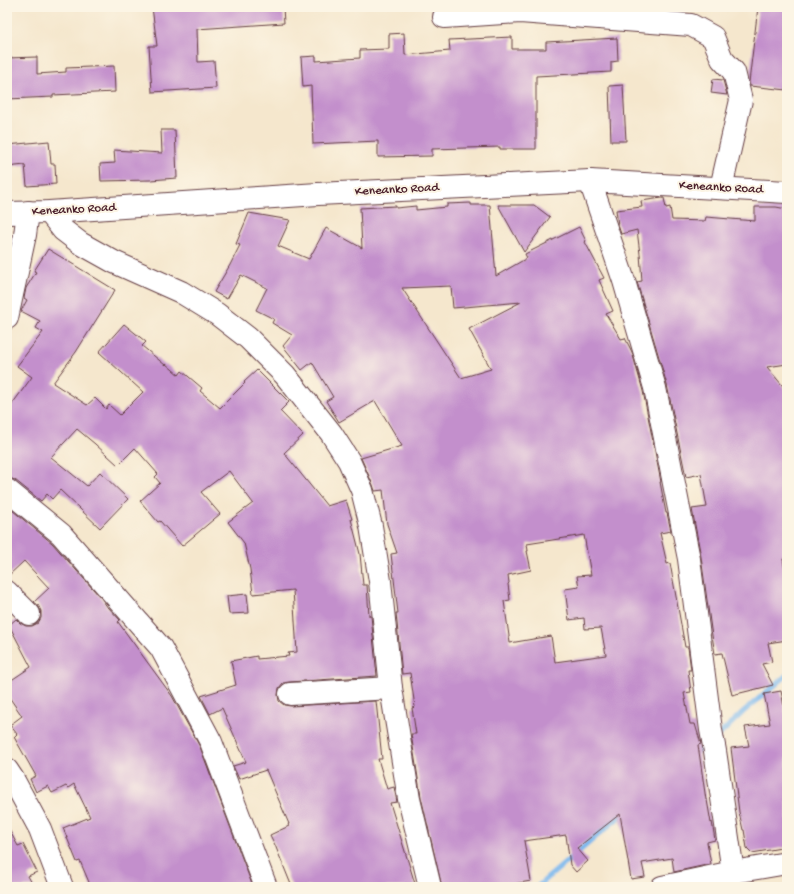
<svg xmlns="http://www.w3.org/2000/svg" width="794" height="894" viewBox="0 0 794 894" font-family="'Gochi Hand',sans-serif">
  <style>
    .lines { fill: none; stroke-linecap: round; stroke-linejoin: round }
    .stream { stroke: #7bb8ee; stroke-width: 5.5 }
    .building { fill: #c38fcc; fill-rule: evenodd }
    .minor-casing { stroke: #643d43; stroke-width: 24 }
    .minor { stroke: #fff; stroke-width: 22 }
    .labels { text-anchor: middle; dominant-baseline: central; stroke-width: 4; stroke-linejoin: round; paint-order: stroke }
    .street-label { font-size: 13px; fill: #4a1f2b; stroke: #fcf5e5 }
  </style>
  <rect width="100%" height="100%" fill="#fcf5e5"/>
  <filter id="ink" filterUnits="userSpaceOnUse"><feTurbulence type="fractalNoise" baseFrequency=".025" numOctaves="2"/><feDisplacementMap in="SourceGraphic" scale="8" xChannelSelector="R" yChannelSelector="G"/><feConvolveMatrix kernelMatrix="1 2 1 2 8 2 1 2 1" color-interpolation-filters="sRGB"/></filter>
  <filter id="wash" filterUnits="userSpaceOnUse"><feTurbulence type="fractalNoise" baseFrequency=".012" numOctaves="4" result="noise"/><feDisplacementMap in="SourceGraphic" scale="16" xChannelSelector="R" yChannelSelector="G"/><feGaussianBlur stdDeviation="0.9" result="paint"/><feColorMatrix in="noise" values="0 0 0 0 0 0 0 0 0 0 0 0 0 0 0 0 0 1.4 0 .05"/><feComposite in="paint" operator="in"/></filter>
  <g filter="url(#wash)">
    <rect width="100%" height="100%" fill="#f5e7cd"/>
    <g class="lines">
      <g class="stream">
        <path d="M717,737L743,712L787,675"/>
        <path d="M693,755L708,743"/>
        <path d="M537,887L625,812"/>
      </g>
    </g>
    <g id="blocks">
      <g class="building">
        <path d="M152,7H283L284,23L197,29L198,62L214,61L216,88L152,92L149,46H157Z"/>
        <path d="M758,7H787V90L750,86L749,82Z"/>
        <path d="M404,33L405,55L450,51L449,40L512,37V49H546V42L617,38L618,61L611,62V72L536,76V149H500V147L432,149V156L378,157V141L313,144L311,86L303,87L301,57L316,56V61L360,58V50L389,49V34Z"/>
        <path d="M37,57V74L66,72V68L114,66L115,92L53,95V97L7,99V58Z"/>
        <path d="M713,79L723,80L727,95L711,93Z"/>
        <path d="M623,85L626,141H611L609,86Z"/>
        <path d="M161,130H175L177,178L150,180L101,181L100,164L115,163L114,150L162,153Z"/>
        <path d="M49,141L51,164H55L56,184L27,186L25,165L7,167V145Z"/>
        <path d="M662,198H664L666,208L670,207L672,220L705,221L706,217L755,221V207H776L787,209V364L767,367L787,391V394L786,396L787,405V558L783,559L787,584V640L768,643L772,662L762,664L773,685L732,695L722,653L715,654L711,629L701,557L692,509L707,507L701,474L686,477L667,385L637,282L642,281L640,254L637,230L621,234L618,225L616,210L642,207L641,201Z"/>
        <path d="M471,203V205H490L496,276L527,258L525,254L579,227L586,241L585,242L604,278L599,280L613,311L606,314L621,339L625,338L632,352L643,391L661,482H660L666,513H667L671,531L660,533L667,564L670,563L685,647H688L691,670H688L691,692L684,693L690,724H695L701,744L698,745L706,800H707L711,823L712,822L715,840L707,842L711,864L674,872L672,858L642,863L645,877L631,879L620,814L577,848L588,861L576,872L570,865L566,835L524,841L531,881L496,887H442L421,797L411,734H416L412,708L415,707L410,673L402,674L396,613H398L391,554L397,553L387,524L383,490L375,491L373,485L361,458L402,446L375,401L339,422L326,401L333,397L312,362L302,370L283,346L292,335L272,323L274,319L256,310L267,288L241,275L227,299L214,292L230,265L240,245L236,244L249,213L290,220L278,246L309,259L326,228L362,248L360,208L396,206V208L416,206V210L447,207V204ZM451,286L453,308L521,302L469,329L491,369L461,378L402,288ZM584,535L591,575L577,576L579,587L565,589L569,620L584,618L585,629L601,628L606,655L555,662L551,636L510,643L504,601L510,600L508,584L509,583L508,575L531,570L527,551H528L527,544Z"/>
        <path d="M498,205H534L550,217L524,252Z"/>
        <path d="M48,249L115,290L76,352L53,383L87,405L95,398L106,409L109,405L120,415L143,392L99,352L124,324L146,342L142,346L165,365L166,364L179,375L182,371L202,388L200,391L220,408L245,383L244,382L257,370L289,402L280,411L303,435L284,453L327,506L346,500L352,519H351L360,554L363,585H367L369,616H371L377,676L289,682L283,683L279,688L278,695L279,701L284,705L291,706L376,701L382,759H378L387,789L394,787L397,802L390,803L416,887H292L275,845L270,835L289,826L288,824H289L266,770L239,779L233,766L246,762L222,708L210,714L201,696L236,685L231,661L257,656V659L289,656L288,653L297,652L293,590L253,594L250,569L244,543L228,522L253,503L229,471L201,492L220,514L182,546L160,521L158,522L140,501L160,483L155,477L158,474L135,448L118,465L95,444L77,429L51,457L87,486L100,472L128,499L100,528L60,490L52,499L47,494L41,501L15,480L9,478H7V411L32,377L17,366L43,332L36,328L40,321L21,311L27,300L24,298L26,288L36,272L34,271Z"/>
        <path d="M7,506L52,543L101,598L108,608V607L120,620L118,622L172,696L200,747L253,887H91L80,861L77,862L63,828L90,817L74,784L68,788L66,786L52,793L48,786L36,792L30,779L36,776L14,737L17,734L10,725L22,716L7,694V683L31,667L9,625L16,619L20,623L26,626H32L38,623L41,618V611L38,605L34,602L49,588L24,561L7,577Z"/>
        <path d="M247,594L249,613L229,614L227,596Z"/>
        <path d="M781,691L787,722V847L752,853L747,848L744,830H743L739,812L731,748L749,746L745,727L770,724L764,694Z"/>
        <path d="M7,826L18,846L23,844L37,872L28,876L34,887H7Z"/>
      </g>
    </g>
  </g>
  <g filter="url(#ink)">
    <use href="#blocks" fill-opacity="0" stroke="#643d43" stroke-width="1"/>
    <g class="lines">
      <defs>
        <g id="minor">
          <path d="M444,17L520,12L691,25L713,37L722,59L734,72L741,100L721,188"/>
          <path d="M590,181L624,281L655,388L689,559L711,730L715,751L733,872"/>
          <path d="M49,212L63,230L80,243L114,262L181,292L217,314L248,338L285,375L331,433L349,461L362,490L371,526L380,581L391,688L409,799L430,887"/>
          <path d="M7,213L49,212L318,194L590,181L787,192"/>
          <path d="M7,318L25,235L28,212"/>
          <path d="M7,490L61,534L161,648L211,742L266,887"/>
          <path d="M7,592L29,614"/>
          <path d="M290,694L391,688"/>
          <path d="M7,770L13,779L40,829L62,887"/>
          <path d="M662,887L733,872L787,863"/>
        </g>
      </defs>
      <use href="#minor" class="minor-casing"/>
      <use href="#minor" class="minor"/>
    </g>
  </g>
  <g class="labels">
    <g class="street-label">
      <text transform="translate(721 188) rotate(3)">Keneanko Road</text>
      <text transform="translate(397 190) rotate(-3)">Keneanko Road</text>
      <text transform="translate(74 210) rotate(-3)">Keneanko Road</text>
    </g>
  </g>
  <rect width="794" height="894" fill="none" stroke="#fcf5e5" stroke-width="24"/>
</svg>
